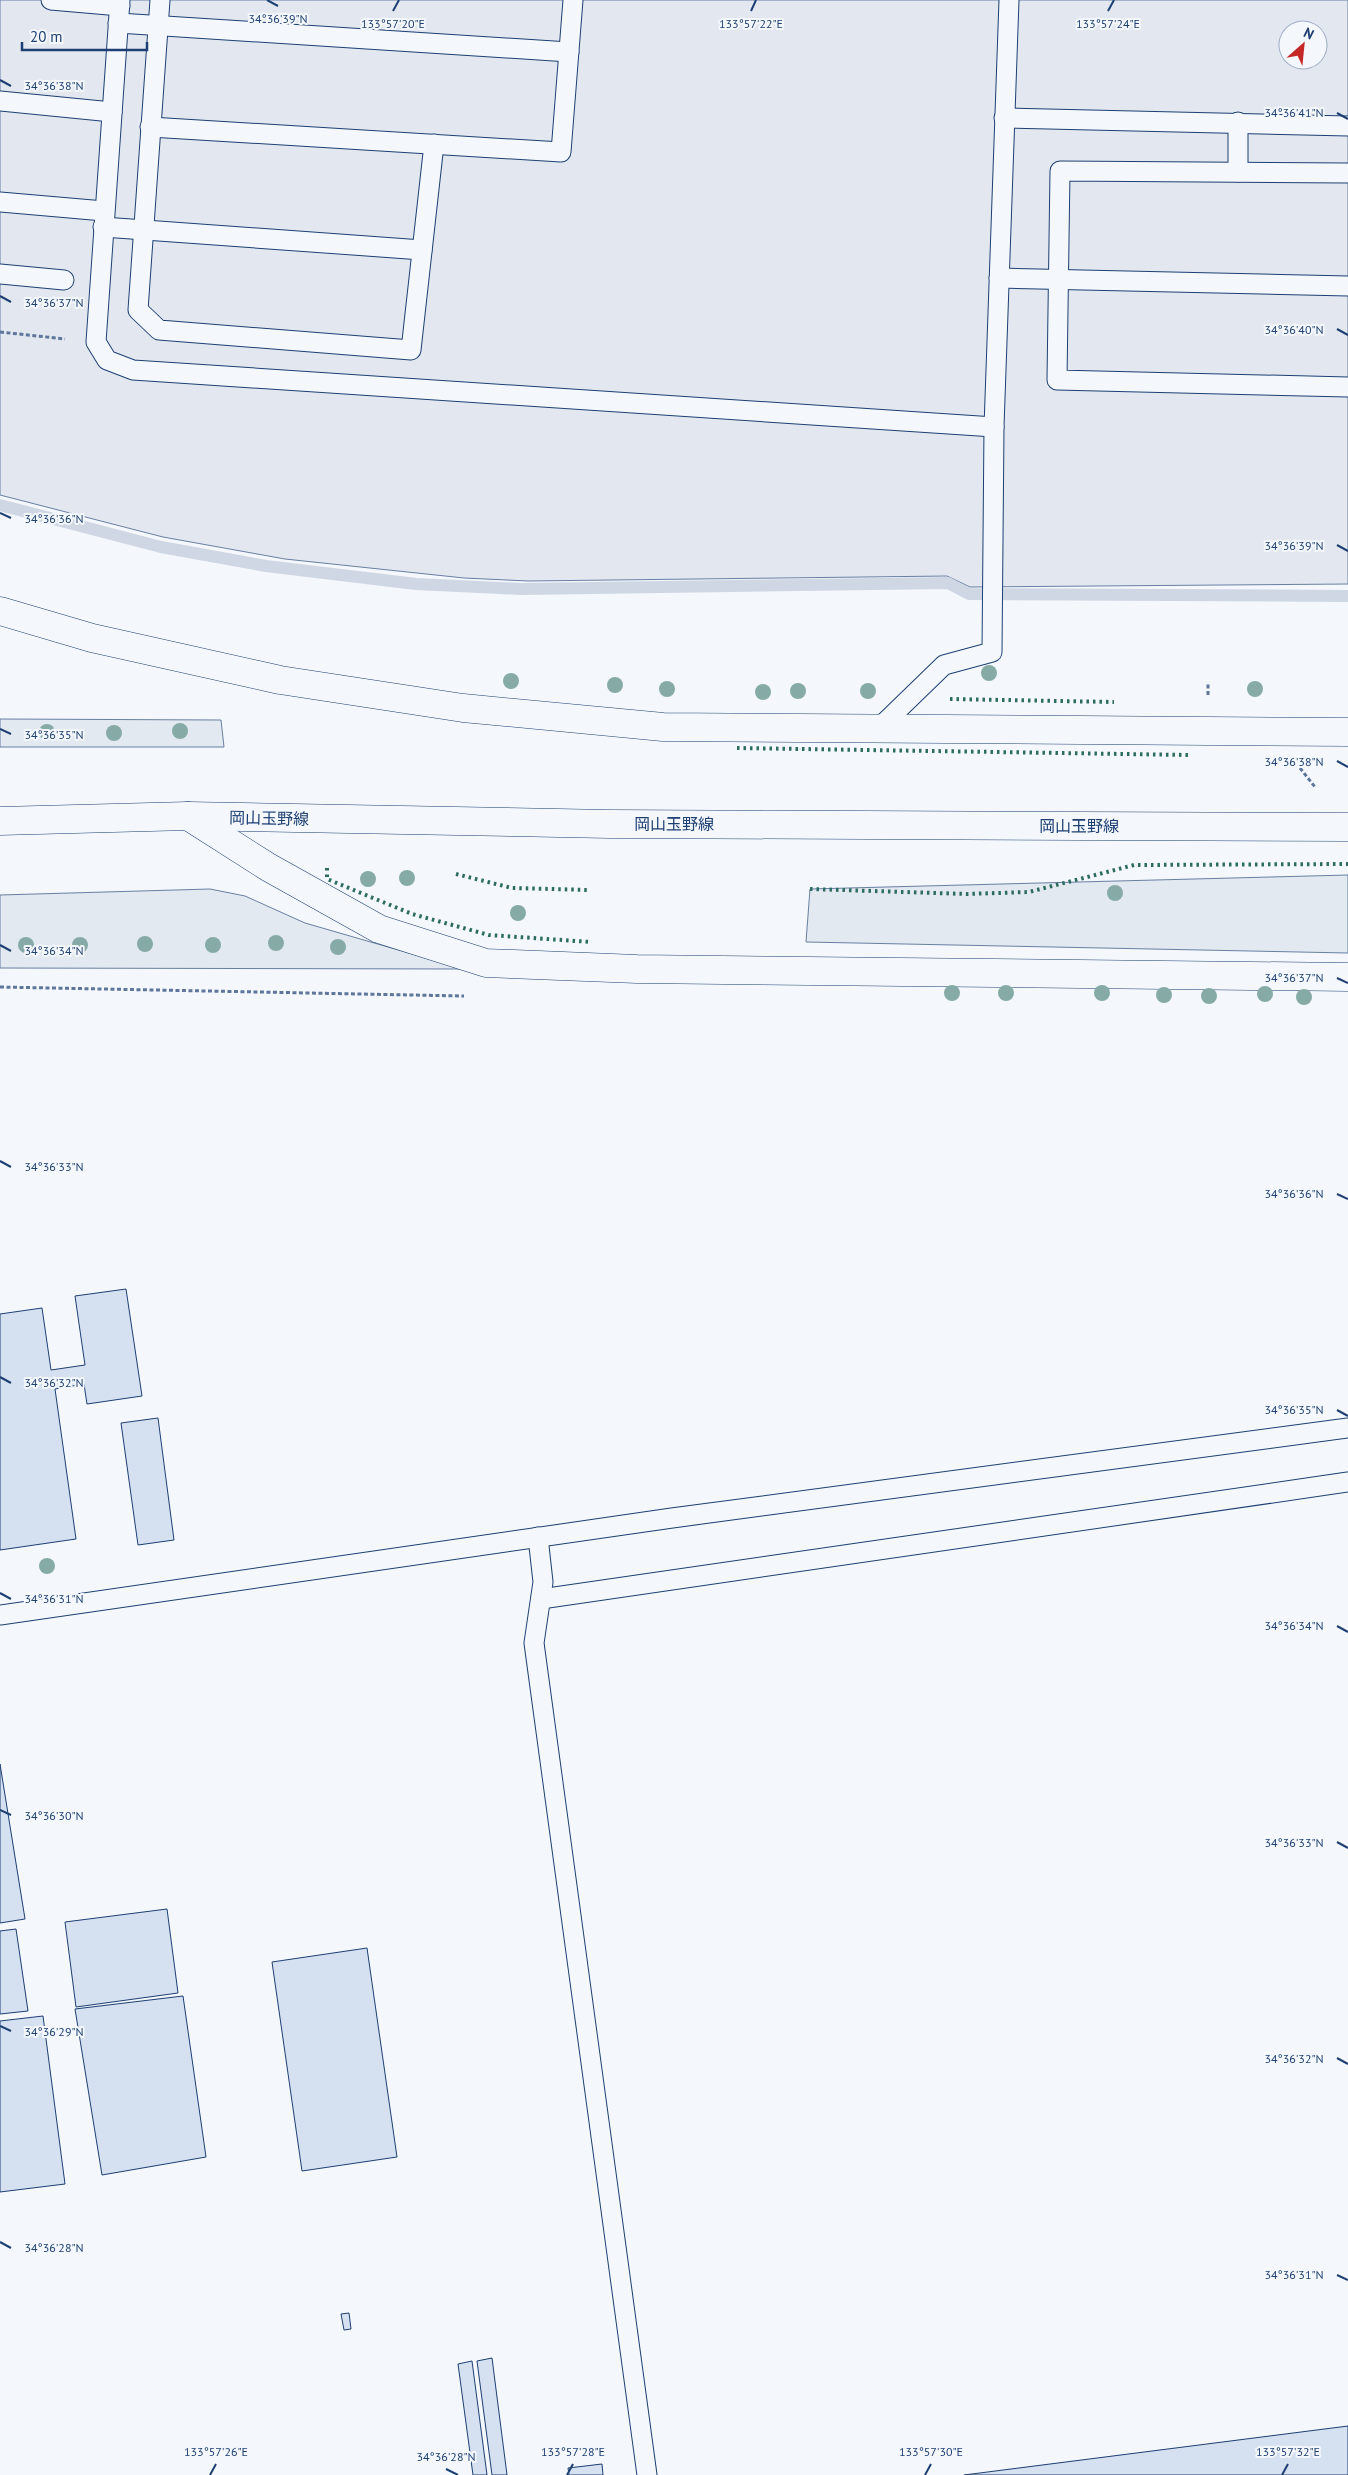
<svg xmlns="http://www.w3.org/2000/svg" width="1348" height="2475" viewBox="0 0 1348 2475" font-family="'PT Sans','Noto Sans JP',sans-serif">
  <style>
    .green { fill: #e3e9f0; stroke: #687fa3 }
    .parking { fill: #e3e8f0; stroke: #687fa3; fill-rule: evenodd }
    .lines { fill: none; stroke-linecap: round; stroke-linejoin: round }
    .stream { stroke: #cfd7e4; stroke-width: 12 }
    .building { fill: #d5e0f0; stroke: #1d3f73 }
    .service-casing { stroke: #1d3f73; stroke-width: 21 }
    .minor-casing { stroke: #1d3f73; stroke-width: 29 }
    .primary-casing { stroke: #1d3f73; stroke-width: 29 }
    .path { stroke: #5e769c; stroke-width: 3; stroke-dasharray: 4 2.5; stroke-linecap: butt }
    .service { stroke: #f4f7fb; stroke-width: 19 }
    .minor { stroke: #f4f7fb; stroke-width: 28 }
    .primary { stroke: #f4f7fb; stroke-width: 28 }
    .hedge { stroke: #2c6c60; stroke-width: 4; stroke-dasharray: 2.5 4; stroke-linecap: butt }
    .tree { fill: #86aba6 }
    .ticks { fill: none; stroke: #1d3f73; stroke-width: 2 }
    .labels { text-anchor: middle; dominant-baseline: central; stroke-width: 4; stroke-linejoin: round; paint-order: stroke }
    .street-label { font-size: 16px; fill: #1d3f73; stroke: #f4f7fb }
    .ticks-label { font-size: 12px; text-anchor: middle; fill: #1d3f73; stroke: #f4f7fb; stroke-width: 4; stroke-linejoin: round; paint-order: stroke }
  </style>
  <rect width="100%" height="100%" fill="#f4f7fb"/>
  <g class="green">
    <path d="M0,719L221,720L224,747H0Z"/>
    <path d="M1348,875V953L806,942L810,889Z"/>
    <path d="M210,889L245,896L305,923L464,969L0,968V895Z"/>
  </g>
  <path class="parking" d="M0,0H1348V584L970,587L947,576L528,581L464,578L285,559L163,537L0,495ZM1288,30H1318V60H1288Z"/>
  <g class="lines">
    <path class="stream" d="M0,505L161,547L266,566L416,584L522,589L948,583L969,594L1348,596"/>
  </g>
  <g class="building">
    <path d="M126,1289L142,1396L87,1404L84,1384L55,1389L76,1539L0,1550V1314L42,1308L51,1370L85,1365L75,1296Z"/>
    <path d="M158,1418L174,1540L138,1545L121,1423Z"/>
    <path d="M0,1764L25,1919L0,1923Z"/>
    <path d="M167,1909L178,1993L76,2007L65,1922Z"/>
    <path d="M16,1929L28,2011L0,2014V1931Z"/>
    <path d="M367,1948L397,2157L302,2171L272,1962Z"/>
    <path d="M183,1996L206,2157L102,2175L75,2009Z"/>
    <path d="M43,2016L65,2184L0,2192V2021Z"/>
    <path d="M349,2313L351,2329L344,2330L341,2314Z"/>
    <path d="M492,2358L507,2475H492L477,2361Z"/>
    <path d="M472,2361L487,2475H473L458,2364Z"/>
    <path d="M1348,2426V2475H964Z"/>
    <path d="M602,2464L603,2475H569L568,2468Z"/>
  </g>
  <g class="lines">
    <defs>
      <g id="service">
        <path d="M51,0L120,6"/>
        <path d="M120,0L96,342L107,360L133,370L994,427"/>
        <path d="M160,0L138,310L159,330L411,350L434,144"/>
        <path d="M118,23L569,52"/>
        <path d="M0,101L112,112"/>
        <path d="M1004,118L1348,126"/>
        <path d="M1238,122V172"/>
        <path d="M150,127L561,152L573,0"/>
        <path d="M1348,173L1060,171L1057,380L1348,387"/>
        <path d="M0,202L104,211"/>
        <path d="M103,227L422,250"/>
        <path d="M0,274L64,280"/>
        <path d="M999,278L1348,286"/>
        <path d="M878,729L944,665L992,652L994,427L1009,0"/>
        <path d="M538,1537L543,1582L534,1643L647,2475"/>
        <path d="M541,1599L1348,1482"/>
        <path d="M0,1615L672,1518L1348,1428"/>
      </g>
      <g id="minor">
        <path d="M0,611L92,638L280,680L463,708L663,727L1348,732"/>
        <path d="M188,816L268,867L379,929L486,963L637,969L1348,977"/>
      </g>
      <path id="primary" d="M0,821L188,816L609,824L1348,827"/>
    </defs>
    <use href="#service" class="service-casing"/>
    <use href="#minor" class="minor-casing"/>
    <use href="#primary" class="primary-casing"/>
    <g class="path">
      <path d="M0,332L65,339"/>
      <path d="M1208,695V683"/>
      <path d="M1300,768L1315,787"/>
      <path d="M0,987L464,996"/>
    </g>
    <use href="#service" class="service"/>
    <use href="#minor" class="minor"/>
    <use href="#primary" class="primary"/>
    <g class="hedge">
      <path d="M950,699L1114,702"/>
      <path d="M737,748L1189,755"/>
      <path d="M327,868V879L412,914L489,935L591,942"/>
      <path d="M456,874L512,888L589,890"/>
      <path d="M810,889L967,894L1029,892L1134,865L1348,864"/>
    </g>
  </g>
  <g class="tree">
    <circle cx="989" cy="673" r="8"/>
    <circle cx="511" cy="681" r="8"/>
    <circle cx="615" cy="685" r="8"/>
    <circle cx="667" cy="689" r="8"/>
    <circle cx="1255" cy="689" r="8"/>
    <circle cx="798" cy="691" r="8"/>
    <circle cx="868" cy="691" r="8"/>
    <circle cx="763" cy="692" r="8"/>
    <circle cx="180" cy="731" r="8"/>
    <circle cx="47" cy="732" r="8"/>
    <circle cx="114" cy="733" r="8"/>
    <circle cx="407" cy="878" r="8"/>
    <circle cx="368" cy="879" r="8"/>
    <circle cx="1115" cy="893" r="8"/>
    <circle cx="518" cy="913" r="8"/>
    <circle cx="276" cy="943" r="8"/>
    <circle cx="145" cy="944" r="8"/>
    <circle cx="26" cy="945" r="8"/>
    <circle cx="80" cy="945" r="8"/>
    <circle cx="213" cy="945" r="8"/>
    <circle cx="338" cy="947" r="8"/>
    <circle cx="952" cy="993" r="8"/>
    <circle cx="1006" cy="993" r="8"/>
    <circle cx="1102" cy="993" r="8"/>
    <circle cx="1265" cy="994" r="8"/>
    <circle cx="1164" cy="995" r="8"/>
    <circle cx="1209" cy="996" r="8"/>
    <circle cx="1304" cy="997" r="8"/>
    <circle cx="47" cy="1566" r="8"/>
  </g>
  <path class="ticks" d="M267,0L278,6M393,11L399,0M751,11L756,0M1108,11L1114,0M0,80L11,86M1337,113L1348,119M0,296L11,302M1337,329L1348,335M0,513L11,518M1337,545L1348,551M0,729L11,734M1337,761L1348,767M0,945L11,951M1337,978L1348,983M0,1161L11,1167M1337,1194L1348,1199M0,1377L11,1383M1337,1410L1348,1416M0,1593L11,1599M1337,1626L1348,1632M0,1810L11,1815M1337,1842L1348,1848M0,2026L11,2031M1337,2058L1348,2064M0,2242L11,2248M1337,2275L1348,2280M446,2469L458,2475M210,2475L216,2464M567,2475L573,2464M925,2475L931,2464M1282,2475L1288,2464"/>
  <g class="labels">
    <g class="street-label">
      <text transform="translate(269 818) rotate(1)">岡山玉野線</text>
      <text x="674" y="824">岡山玉野線</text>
      <text x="1079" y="826">岡山玉野線</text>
    </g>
  </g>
  <g class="ticks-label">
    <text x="278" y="23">34°36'39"N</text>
    <text x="393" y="28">133°57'20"E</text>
    <text x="751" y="28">133°57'22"E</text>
    <text x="1108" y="28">133°57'24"E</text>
    <text x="54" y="90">34°36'38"N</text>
    <text x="1294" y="117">34°36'41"N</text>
    <text x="54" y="307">34°36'37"N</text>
    <text x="1294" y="334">34°36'40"N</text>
    <text x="54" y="523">34°36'36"N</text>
    <text x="1294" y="550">34°36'39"N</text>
    <text x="54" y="739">34°36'35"N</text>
    <text x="1294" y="766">34°36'38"N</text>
    <text x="54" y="955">34°36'34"N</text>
    <text x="1294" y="982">34°36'37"N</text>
    <text x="54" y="1171">34°36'33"N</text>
    <text x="1294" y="1198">34°36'36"N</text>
    <text x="54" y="1387">34°36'32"N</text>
    <text x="1294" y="1414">34°36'35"N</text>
    <text x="54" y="1603">34°36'31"N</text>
    <text x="1294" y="1630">34°36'34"N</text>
    <text x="54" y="1820">34°36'30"N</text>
    <text x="1294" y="1847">34°36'33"N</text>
    <text x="54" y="2036">34°36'29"N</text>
    <text x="1294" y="2063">34°36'32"N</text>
    <text x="54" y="2252">34°36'28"N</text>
    <text x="1294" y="2279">34°36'31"N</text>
    <text x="216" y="2456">133°57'26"E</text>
    <text x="573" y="2456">133°57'28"E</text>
    <text x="931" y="2456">133°57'30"E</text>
    <text x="1288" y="2456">133°57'32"E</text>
    <text x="446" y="2461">34°36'28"N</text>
  </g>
  <g transform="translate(1303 45) rotate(27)"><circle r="24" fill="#f4f7fb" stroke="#9eadc5"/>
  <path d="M0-4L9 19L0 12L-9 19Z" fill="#c62828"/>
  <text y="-8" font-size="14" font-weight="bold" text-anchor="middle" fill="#1d3f73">N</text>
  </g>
  <path d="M22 42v8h125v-8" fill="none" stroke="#1d3f73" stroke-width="2.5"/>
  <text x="30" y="42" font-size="15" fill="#1d3f73" stroke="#f4f7fb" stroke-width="4" paint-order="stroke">20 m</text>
</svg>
